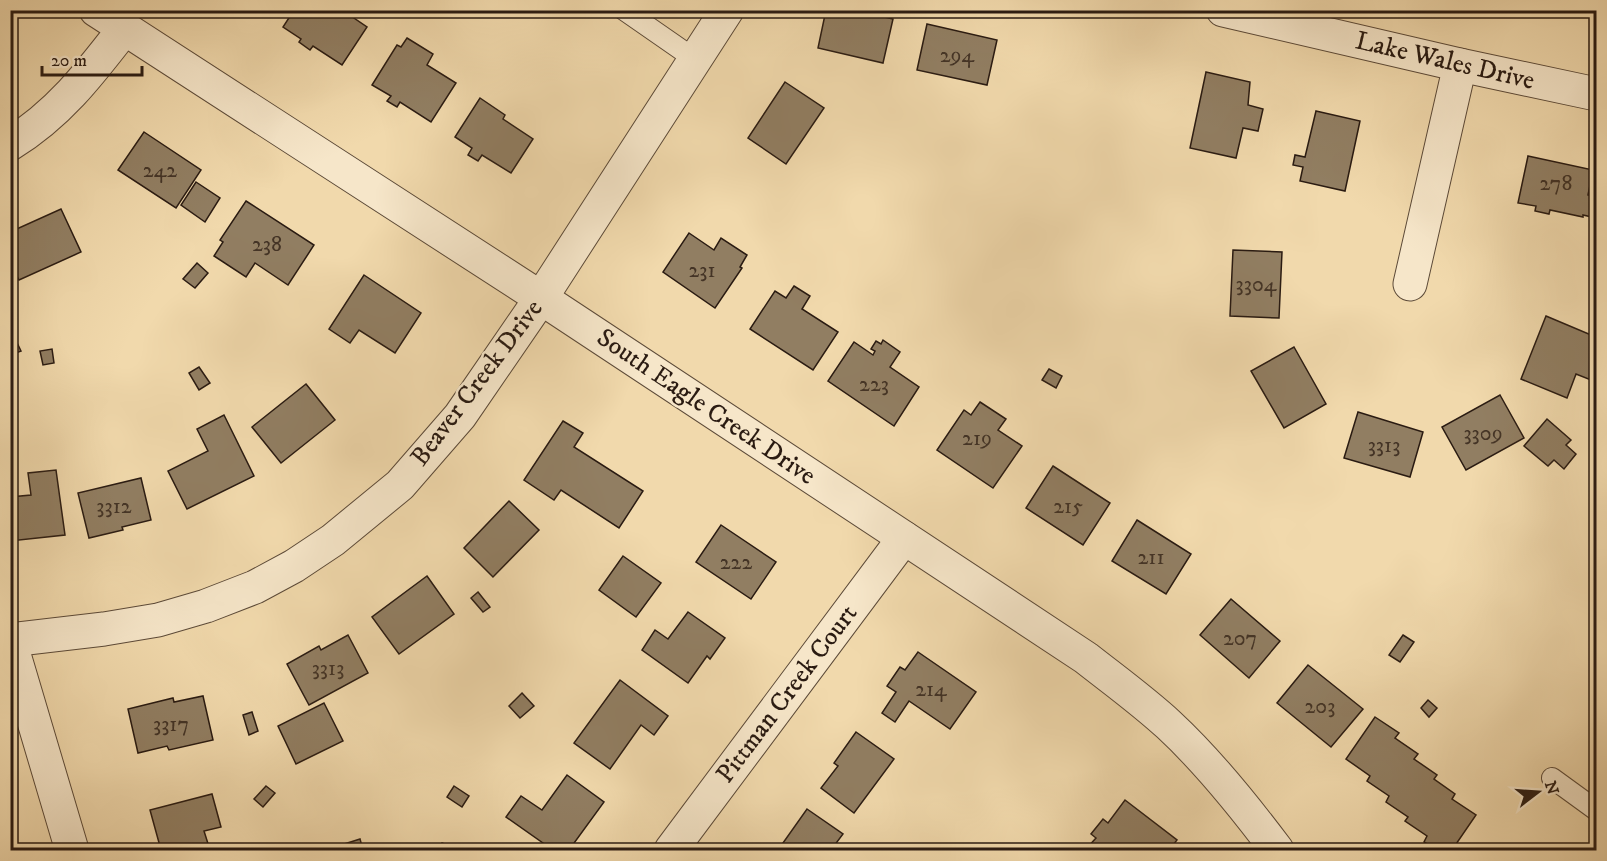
<svg xmlns="http://www.w3.org/2000/svg" width="1607" height="861" viewBox="0 0 1607 861" font-family="'IM FELL DW Pica',serif">
  <style>
    .building { fill: #917e62; stroke: #2a1b12; stroke-width: 1.5 }
    .lines { fill: none; stroke-linecap: round; stroke-linejoin: round }
    .lane-casing { stroke: #5c4a38; stroke-width: 22 }
    .street-casing { stroke: #5c4a38; stroke-width: 35 }
    .lane { stroke: #f6e6c9; stroke-width: 20 }
    .street { stroke: #f6e6c9; stroke-width: 33 }
    .labels { text-anchor: middle; dominant-baseline: central; stroke-width: 5; stroke-linejoin: round; paint-order: stroke }
    .number-label { font-size: 22px; fill: #443426 }
    .street-label { font-size: 26px; fill: #2a1b12; stroke: #f6e6c9 }
  </style>
  <rect width="100%" height="100%" fill="#f1d9ac"/>
  <filter id="stains"><feTurbulence type="fractalNoise" baseFrequency=".00333" numOctaves="4"/><feColorMatrix values="0 0 0 0 .2 0 0 0 0 .09 0 0 0 0 .02 0 0 0 .5 -.17"/></filter>
  <radialGradient id="worn" r=".72"><stop offset=".6" stop-color="#630" stop-opacity="0"/><stop offset="1" stop-color="#630" stop-opacity=".3"/></radialGradient>
  <g class="building">
    <path d="M294,10H342L367,27L342,65L313,46L310,50L299,42L301,39L283,27Z"/>
    <path d="M826,10H854L893,19L883,63L818,48Z"/>
    <path d="M927,24L997,40L987,85L917,70Z"/>
    <path d="M407,38L433,54L427,65L456,83L431,122L400,102L397,107L387,101L391,96L372,85L397,45L401,47Z"/>
    <path d="M1206,72L1250,82L1248,105L1263,109L1258,131L1243,128L1236,158L1190,148Z"/>
    <path d="M785,82L824,108L786,164L748,138Z"/>
    <path d="M480,98L505,115L503,119L533,139L511,173L482,155L478,161L468,155L472,148L455,137Z"/>
    <path d="M1316,111L1360,121L1345,191L1300,181L1303,167L1293,165L1295,155L1305,157Z"/>
    <path d="M144,132L201,170L176,208L118,170Z"/>
    <path d="M1528,156L1593,170L1588,195L1596,197V218L1583,215V217L1550,210L1549,214L1535,211L1536,206L1518,203Z"/>
    <path d="M196,182L220,198L205,222L181,205Z"/>
    <path d="M246,201L314,245L288,285L255,263L246,277L214,256L223,242L220,240Z"/>
    <path d="M61,209L81,252L19,280L10,263V232Z"/>
    <path d="M689,233L714,250L721,238L747,255L740,267L742,268L715,308L663,272Z"/>
    <path d="M1233,250L1282,252L1279,318L1230,316Z"/>
    <path d="M197,263L208,273L195,288L183,279Z"/>
    <path d="M364,275L421,313L395,353L359,330L350,343L329,329Z"/>
    <path d="M794,286L810,296L802,309L838,332L813,370L750,329L775,291L786,298Z"/>
    <path d="M1546,316L1591,335L1596,320V382L1576,374L1567,398L1521,379Z"/>
    <path d="M10,328L21,351L10,355Z"/>
    <path d="M883,340L900,352L890,367L919,387L894,426L828,381L854,342L873,355L875,351L871,349L876,341L881,344Z"/>
    <path d="M1294,347L1326,404L1284,428L1251,371Z"/>
    <path d="M52,349L54,363L43,365L40,351Z"/>
    <path d="M199,367L210,383L199,390L189,373Z"/>
    <path d="M1049,369L1062,376L1056,388L1042,380Z"/>
    <path d="M306,384L335,420L281,463L252,427Z"/>
    <path d="M1500,395L1524,438L1466,470L1442,427Z"/>
    <path d="M980,402L1006,419L998,430L1022,446L993,488L937,450L964,410L971,415Z"/>
    <path d="M1358,412L1423,432L1410,477L1344,458Z"/>
    <path d="M224,415L254,476L187,509L168,471L208,451L197,429Z"/>
    <path d="M1547,419L1571,440L1566,445L1576,454L1564,469L1554,460L1548,466L1524,446Z"/>
    <path d="M563,421L583,433L574,447L643,491L619,528L561,490L554,500L524,480Z"/>
    <path d="M1053,466L1110,503L1083,545L1026,508Z"/>
    <path d="M56,470L65,535L10,541V497L31,495L28,473Z"/>
    <path d="M141,478L151,520L122,527L123,530L89,538L78,493Z"/>
    <path d="M509,501L539,530L493,577L464,548Z"/>
    <path d="M1137,520L1191,554L1166,594L1112,561Z"/>
    <path d="M721,525L776,562L751,599L696,562Z"/>
    <path d="M623,556L661,583L636,617L599,590Z"/>
    <path d="M427,576L454,614L399,654L372,617Z"/>
    <path d="M478,592L490,607L483,612L471,598Z"/>
    <path d="M1231,599L1280,641L1249,678L1200,635Z"/>
    <path d="M688,612L725,638L710,659L707,656L688,683L642,650L655,630L668,639Z"/>
    <path d="M348,635L368,673L309,705L287,664L319,646L321,650Z"/>
    <path d="M1403,635L1414,642L1400,662L1389,655Z"/>
    <path d="M918,652L976,692L950,729L909,701L895,722L882,713L896,692L887,686L900,667L905,670Z"/>
    <path d="M1308,665L1363,709L1331,747L1277,703Z"/>
    <path d="M620,680L668,716L654,735L641,725L610,769L574,743Z"/>
    <path d="M522,693L534,706L520,718L509,706Z"/>
    <path d="M203,696L213,740L169,750L167,746L138,753L128,709L173,698L174,702Z"/>
    <path d="M1428,700L1437,708L1429,717L1421,708Z"/>
    <path d="M324,703L343,741L296,764L278,726Z"/>
    <path d="M252,712L258,731L249,735L243,715Z"/>
    <path d="M1375,717L1399,733L1395,738L1418,754L1414,759L1437,775L1434,779L1455,794L1452,799L1476,815L1452,850H1437L1424,842L1427,836L1405,821L1408,817L1386,802L1389,796L1367,781L1370,776L1346,759Z"/>
    <path d="M856,732L894,759L854,813L821,788L838,766L834,763Z"/>
    <path d="M567,775L604,802L569,850H553L506,817L521,796L542,810Z"/>
    <path d="M266,786L275,793L263,807L254,799Z"/>
    <path d="M454,786L469,796L462,807L447,797Z"/>
    <path d="M212,794L221,827L204,831L210,850H161L150,810Z"/>
    <path d="M1125,800L1177,840L1169,850H1085L1096,838L1091,834L1103,819L1108,823Z"/>
    <path d="M807,809L843,834L831,850H778Z"/>
    <path d="M360,839L363,850H340L338,846Z"/>
    <path d="M442,843L459,850H439Z"/>
  </g>
  <g class="lines">
    <defs>
      <g id="lane">
        <path d="M624,10L696,60"/>
        <path d="M1552,778L1596,810"/>
      </g>
      <g id="street">
        <path d="M96,10L541,298L1086,658C1114,680 1143,701 1169,725C1209,762 1244,806 1277,850"/>
        <path d="M1223,10L1460,65L1596,94"/>
        <path d="M10,144C59,114 90,73 124,29"/>
        <path d="M1410,284L1460,65"/>
        <path d="M10,640L104,629L158,620L206,606L255,587L294,566L333,540L400,485L460,416L541,298L727,10"/>
        <path d="M10,641L72,850"/>
        <path d="M671,850L904,538"/>
      </g>
    </defs>
    <use href="#lane" class="lane-casing"/>
    <use href="#street" class="street-casing"/>
    <use href="#lane" class="lane"/>
    <use href="#street" class="street"/>
  </g>
  <g class="labels">
    <g class="number-label">
      <text x="957" y="55">294</text>
      <text x="160" y="170">242</text>
      <text x="1556" y="183">278</text>
      <text x="267" y="244">238</text>
      <text x="702" y="270">231</text>
      <text x="1256" y="284">3304</text>
      <text x="874" y="384">223</text>
      <text x="1483" y="433">3309</text>
      <text x="977" y="438">219</text>
      <text x="1384" y="445">3313</text>
      <text x="114" y="506">3312</text>
      <text x="1068" y="506">215</text>
      <text x="1151" y="557">211</text>
      <text x="736" y="562">222</text>
      <text x="1240" y="638">207</text>
      <text x="328" y="668">3313</text>
      <text x="931" y="689">214</text>
      <text x="1320" y="706">203</text>
      <text x="171" y="724">3317</text>
    </g>
    <g class="street-label">
      <text transform="translate(1445 61) rotate(13)">Lake Wales Drive</text>
      <text transform="translate(477 383) rotate(-53)">Beaver Creek Drive</text>
      <text transform="translate(706 407) rotate(34)">South Eagle Creek Drive</text>
      <text transform="translate(787 694) rotate(-53)">Pittman Creek Court</text>
    </g>
  </g>
  <rect width="1607" height="861" fill="none" stroke="#f1d9ac" stroke-width="36"/>
  <rect x="12" y="12" width="1583" height="837" fill="none" stroke="#2a1b12" stroke-width="3"/>
  <rect x="18" y="18" width="1571" height="825" fill="none" stroke="#2a1b12" stroke-width="1.5"/>
  <g transform="translate(1538 792) rotate(73)" stroke="#f6e6c9" stroke-width="4.5" paint-order="stroke">
  <path d="M0-4.5L10 22L0 15L-10 22Z" fill="#2a1b12"/>
  <text y="-9" font-size="16" font-weight="bold" text-anchor="middle" fill="#2a1b12">N</text>
  </g>
  <path d="M42 66v9h100v-9" fill="none" stroke="#2a1b12" stroke-width="3"/>
  <text x="51" y="66" font-size="18" fill="#2a1b12" stroke="#f6e6c9" stroke-width="4.5" paint-order="stroke">20 m</text>
  <rect width="100%" height="100%" filter="url(#stains)"/>
  <rect width="100%" height="100%" fill="url(#worn)"/>
</svg>
